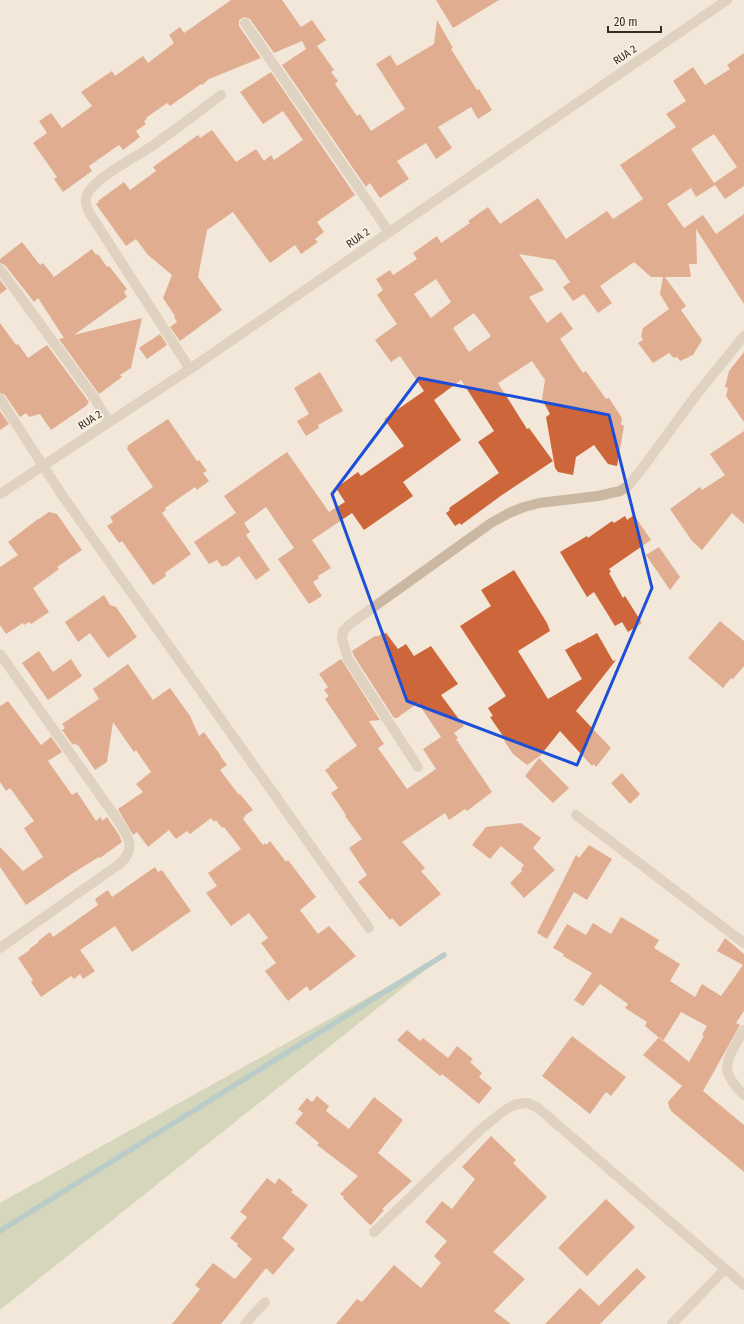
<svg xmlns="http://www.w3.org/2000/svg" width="744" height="1324" viewBox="0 0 744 1324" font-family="'Fira Sans Condensed',sans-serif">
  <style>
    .green { fill: #b1c297 }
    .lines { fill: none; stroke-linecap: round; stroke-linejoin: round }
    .stream { stroke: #75abb1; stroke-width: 5.5 }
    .building { fill: #cd673b; fill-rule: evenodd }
    .minor { stroke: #cbb8a3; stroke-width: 10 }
    .marked { fill: none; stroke: #1d4ed8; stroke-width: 3; stroke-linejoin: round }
    .labels { text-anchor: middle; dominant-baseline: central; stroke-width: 4; stroke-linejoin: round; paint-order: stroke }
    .street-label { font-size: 11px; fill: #362c26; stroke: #faf1e4 }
  </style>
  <rect width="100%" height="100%" fill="#f2e7d8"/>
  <path class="green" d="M444,955L0,1310V1203Z"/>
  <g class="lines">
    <path class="stream" d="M0,1231L444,955"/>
  </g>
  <g class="building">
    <path d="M231,0H282L301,27L312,20L326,40L317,46L334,70L331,72L338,81L335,84L357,116L360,114L371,131L405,109L376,64L390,55L397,66L434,44L437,20L453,48L451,49L477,90L479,89L492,110L478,119L471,107L438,127L452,148L436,159L426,143L397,161L409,179L380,198L370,183L366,187L282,65L306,49L302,41L274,53L250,19L244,17L239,20V26L261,58L209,79L202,85L201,84L170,106L167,103L146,118L147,119L144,121L146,124L136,131L140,137L123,150L119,145L89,166L92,171L63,192L54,179L57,177L33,143L47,133L39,121L51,113L62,128L92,106L81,92L112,71L115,76L143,56L148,63L174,43L169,35L180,27L184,33Z"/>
    <path d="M436,0H499L453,28Z"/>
    <path d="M744,53V186L725,199L715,185L696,197L691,188L667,204L684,228L703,215L716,234L744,214V304L696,229L697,264H689L691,277H665L686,306L681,310L702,340L693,355L680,361L677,357L674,358L669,353L653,363L638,343L643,340L641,336L643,328L669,309L660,294L663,277H651L634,262L600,286L612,303L598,313L584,294L573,301L563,287L570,282L555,260L519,254L544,290L529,297L547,323L561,312L573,329L560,339L583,373L586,371L606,399L609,398L622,418L621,424L624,426L617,466L608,464L594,445L576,457L573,475L558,472L555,468L546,417L550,414L542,399L545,380L532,361L498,383L527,429L529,428L553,461L502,495L461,525L460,523L455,526L446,513L450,510L449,508L499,473L478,442L494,431L461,380L434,400L461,440L403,482L413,496L364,530L352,513L312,540L331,568L318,576L319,578L313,582L322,596L309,604L278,559L294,548L266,507L244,523L250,532L246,535L270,570L256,580L239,556L226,566L225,565L222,567L217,560L209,564L194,542L236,513L224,496L287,452L329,512L345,502L336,488L358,472L361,476L404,446L384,419L424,391L400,356L391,362L375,340L397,324L377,295L383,290L376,279L390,270L393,275L417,259L413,253L437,236L441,243L470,223L468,221L488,207L500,224L538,198L566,239L607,211L613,219L643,199L620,165L676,127L666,114L686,101L673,81L693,67L705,85L730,69L727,65ZM714,134L737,167L714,183L691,149ZM436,279L451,302L431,318L414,294ZM474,313L491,336L469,352L453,328Z"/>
    <path d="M271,72L355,195L317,222L324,232L315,239L318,242L301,254L295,245L270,263L233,212L207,230L198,277L222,310L180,341L170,327L177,322L174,317L175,316L163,298L172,275L148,255L136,239L126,246L96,204L99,202L98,201L124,182L130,190L156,171L153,167L198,135L200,138L212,130L236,162L256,149L264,161L271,155L274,160L303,140L283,111L263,124L240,92Z"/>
    <path d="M22,242L40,265L43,263L54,277L92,249L96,255L98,254L107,267L109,266L127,289L124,292L127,297L74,335L142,318L131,368L120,375L122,377L99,394L59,339L64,338L38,298L34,302L5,265L0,263V259Z"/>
    <path d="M0,280L7,289L0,294Z"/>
    <path d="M0,323L16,345L18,344L28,358L47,345L89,402L86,406L51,430L40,414L29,417L26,413L20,417L5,395L0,393Z"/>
    <path d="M160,334L167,345L147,359L139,348Z"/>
    <path d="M744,352V422L726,396L728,388L725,387L729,371Z"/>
    <path d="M320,372L343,411L318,425L319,428L306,436L297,421L309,414L294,388Z"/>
    <path d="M0,411L9,424L0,430Z"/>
    <path d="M168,419L197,461L199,460L207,471L203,473L209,481L197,490L195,487L165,508L166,510L162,513L191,554L165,573L166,576L153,585L122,541L119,543L107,526L113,522L110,517L153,487L127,449L128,447L127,446Z"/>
    <path d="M744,431V524L732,513L702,550L692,541L670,509L700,487L702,490L725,475L710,454Z"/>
    <path d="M49,512L57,514L82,550L57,567L59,569L33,588L49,612L31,624L29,622L24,625L23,623L6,634L0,625V567L18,555L8,542L38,519H39Z"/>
    <path d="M634,515L651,540L609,569L611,572L609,573L623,598L625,596L642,623L628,632L622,622L615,626L594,592L587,597L560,552L587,536L588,538L612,521L614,523L625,516L627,520Z"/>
    <path d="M659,547L680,577L670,590L646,555Z"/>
    <path d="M514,570L547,623L550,631L518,651L548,699L582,679L565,650L579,642V643L597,633L613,661L616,660L576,711L611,748L596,767L594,764L592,766L560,731L540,756L527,765L513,754L505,742L503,736L490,717L493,716L488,708L506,696L460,626L491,606L481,590Z"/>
    <path d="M104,595L110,605L116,607L137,637L108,658L90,633L78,642L65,622Z"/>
    <path d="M720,621L744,641V666L733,679L731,678L723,688L688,658Z"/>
    <path d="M383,633V634L386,633L398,649L406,644L414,656L431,646L458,684L441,695L464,726L454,733L458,738L456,739L492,792L467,811L465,809L449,820L445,813L402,842L425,868L421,871L441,894L400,927L392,918L390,920L358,882L367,875L349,848L362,839L345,816L346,815L331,793L338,788L325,770L330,767L329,766L357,746L325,699L329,696L324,690L328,687L319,674L341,659L380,720L369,721L384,744L378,748L407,789L436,769L423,749L441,737L418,703L397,718H394L354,656L352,651L375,636H378Z"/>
    <path d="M39,651L53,672L71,659L82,676L48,700L22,663Z"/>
    <path d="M128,664L153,700L170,688L190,716L199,736L204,732L221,756H220L227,765L220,770L239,795L240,794L253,810L244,816L245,817L243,819L263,845L265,843L266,845L270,841L286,862L288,860L316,897L300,910L318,934L329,926L356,956L310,991L307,986L288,1001L265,971L276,963L261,943L268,938L249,913L231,926L206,893L217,886L208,873L241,849L224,827L222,828L216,820L214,822L211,818L190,834L187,831L176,839L169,830L148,847L137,832L133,835L118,809L143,792L136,784L151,772L136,750L134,752L113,722L107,762L95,770L78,745L77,746L75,743L73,745L62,730L65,728L62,724L99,699L93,689Z"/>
    <path d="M8,701L41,745L51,737L62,752L48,761L72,795L77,792L96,821L101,817L102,821L107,817L119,835L122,842L100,858L99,857L73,873L26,905L0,867V847L23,871L43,857L24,828L34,821L10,788L6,791L0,782V706Z"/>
    <path d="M539,758L569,788L553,803L525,776Z"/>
    <path d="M622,773L640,794L630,804L611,783Z"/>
    <path d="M521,823L541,838L533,848L555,870L524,898L510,883L522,871L521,869L524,865L501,846L490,859L472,845L486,827Z"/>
    <path d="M589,845L612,859L587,900L574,892L547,939L537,933L576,855L579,858Z"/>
    <path d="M155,867L158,872L162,870L191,911L132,952L115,926L80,950L95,971L83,979L80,974L74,979L71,976L41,997L31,982L33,980L18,958L30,950L29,949L39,942L38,941L50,932L53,937L98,905L95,899L108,890L112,897Z"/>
    <path d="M621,917L659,940L654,948L680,964L670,981L695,997L702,984L721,996L743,965L717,951L725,938L744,954V1011L736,1023L740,1025L703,1091L744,1125V1172L671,1111L669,1107L668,1102L682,1086L643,1055L659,1037L689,1062L704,1036L702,1035L707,1026L681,1012L663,1041L645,1026L647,1022L625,1008L628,1004L600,984L583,1006L574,1000L592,973L563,956L564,954L553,948L567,924L586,935L593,923L611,934Z"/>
    <path d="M407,1030L420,1041L423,1038L448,1058L457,1046L473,1059L470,1062L482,1073L479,1077L492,1088L479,1104L442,1074L440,1076L397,1040Z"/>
    <path d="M572,1036L626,1077L611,1096L606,1092L590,1114L542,1076Z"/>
    <path d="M317,1096L329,1106L326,1111L349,1129L374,1097L403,1120L378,1153L412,1181L382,1209L384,1210L371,1225L369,1224L343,1198L344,1197L340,1194L358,1176L317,1145L319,1143L295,1123L303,1113L298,1109L307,1098L312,1102Z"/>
    <path d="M491,1136L516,1160L513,1163L547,1197L493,1252L525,1279L494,1311L511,1324H336L357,1299L362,1302L394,1265L421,1288L441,1263L434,1256L447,1241L425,1222L442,1201L452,1209L475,1179L462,1167Z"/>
    <path d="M267,1178L275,1184L279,1178L293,1190L291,1192L308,1205L282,1238L295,1249L273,1275L266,1268L221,1324H172L200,1289L195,1285L213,1263L235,1279L252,1259L237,1246L238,1244L230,1238L247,1217L240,1212Z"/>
    <path d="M606,1199L635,1227L587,1276L558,1248Z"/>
    <path d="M637,1268L646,1277L600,1324H545L580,1288L599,1306Z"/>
  </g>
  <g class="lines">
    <g class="minor">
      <path d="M245,23L389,232"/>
      <path d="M0,269L95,399L109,422"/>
      <path d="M190,369L94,220C89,213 83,203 87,195C92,179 140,155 155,144C177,128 199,112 221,95"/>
      <path d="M0,399L62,495L369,928"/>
      <path d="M0,494L190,369L727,0"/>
      <path d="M0,654L117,819C128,837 138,849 118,865L0,948"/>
      <path d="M418,767L348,659L342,639L343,631L350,624L491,523L509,513L524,507L539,503L598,496L620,491L629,485L641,470L697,394L744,336"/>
      <path d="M576,815L744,943"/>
      <path d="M744,1030C728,1059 716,1068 744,1095"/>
      <path d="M374,1232L479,1131L502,1112L514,1105L524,1103H528L538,1108L744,1285"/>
      <path d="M245,1324L265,1302"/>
      <path d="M672,1324L725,1269"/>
    </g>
  </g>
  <path d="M0 0H744V1324H0ZM419,378L609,415L652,588L577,765L407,701L332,494Z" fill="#f2e7d8" fill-opacity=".55" fill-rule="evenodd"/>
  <path class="marked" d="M419,378L609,415L652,588L577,765L407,701L332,494Z"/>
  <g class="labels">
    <g class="street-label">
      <text transform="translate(625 55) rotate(-34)">RUA 2</text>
      <text transform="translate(358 238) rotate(-35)">RUA 2</text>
      <text transform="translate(90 420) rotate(-33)">RUA 2</text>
    </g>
  </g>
  <path d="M608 26v6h53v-6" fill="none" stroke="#362c26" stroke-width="2"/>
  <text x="614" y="26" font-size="12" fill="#362c26" stroke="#faf1e4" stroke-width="3" paint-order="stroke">20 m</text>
</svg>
